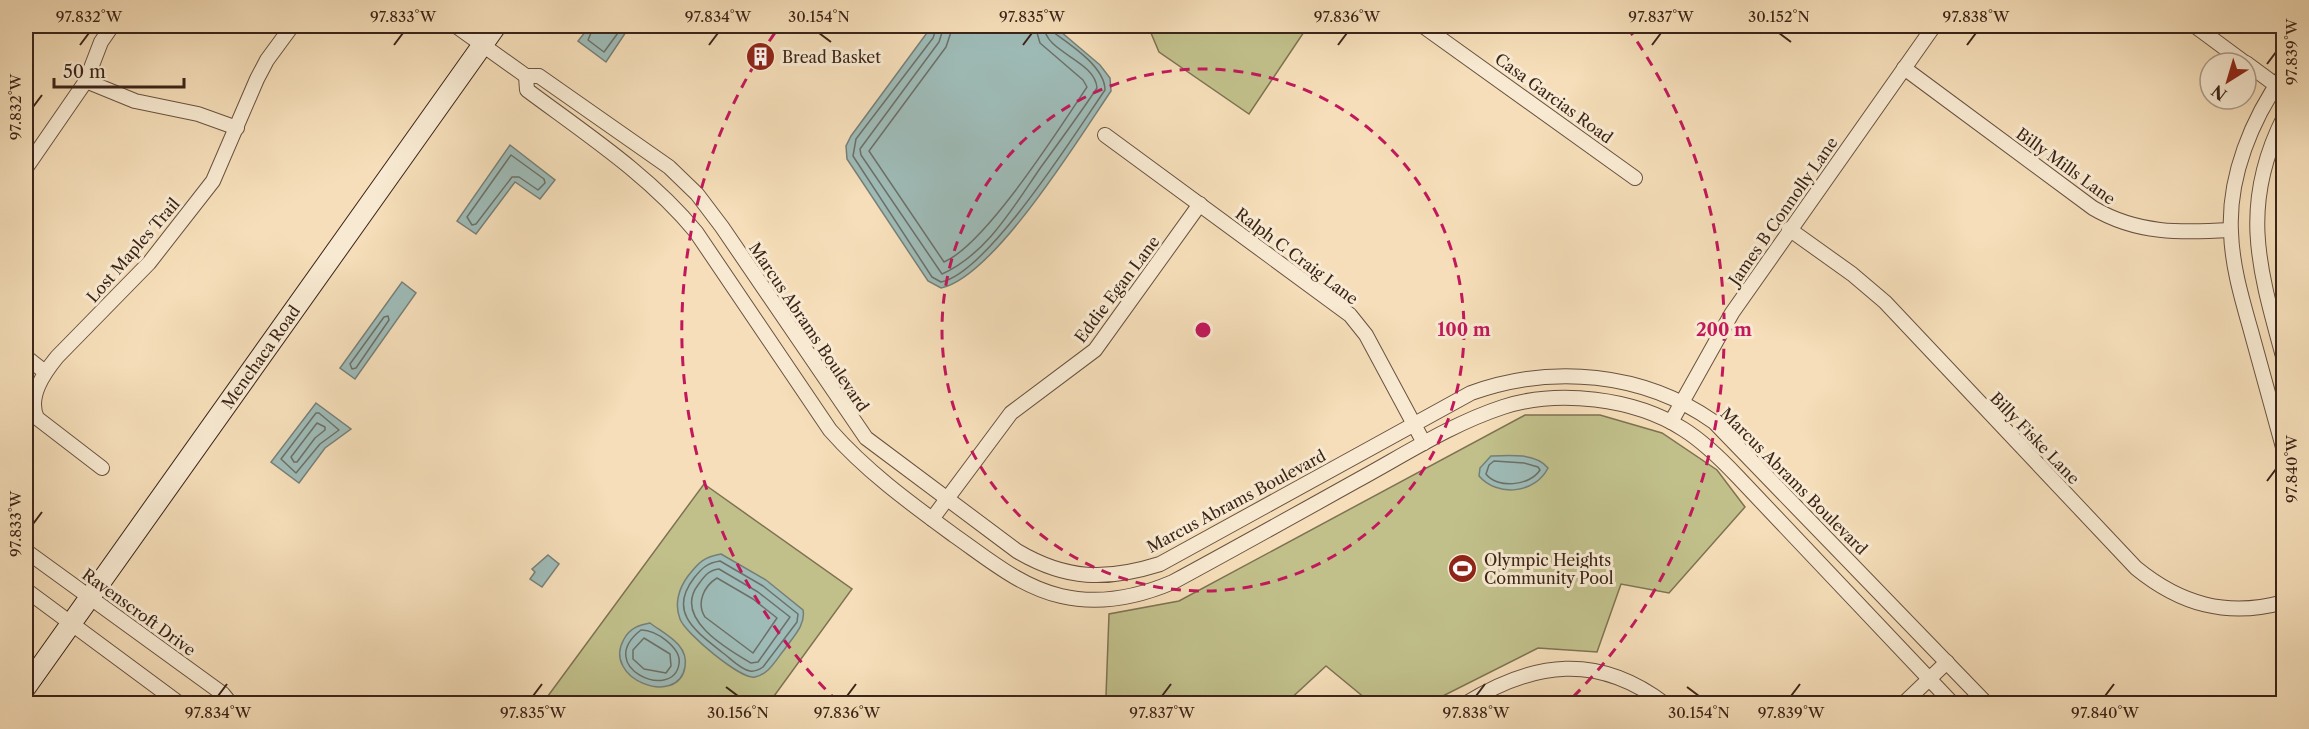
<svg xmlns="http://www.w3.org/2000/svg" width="2309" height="729" viewBox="0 0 2309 729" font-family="'Libre Caslon Text',serif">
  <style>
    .green { fill: #c1c08b; stroke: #7e7252; stroke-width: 1.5 }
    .water { fill: #9ebbb7; stroke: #767f77; stroke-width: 1.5 }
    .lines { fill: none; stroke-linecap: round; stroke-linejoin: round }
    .shore { stroke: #6c7068; stroke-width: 1.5 }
    .minor-casing { stroke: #6a5240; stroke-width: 16 }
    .secondary-casing { stroke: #3b2418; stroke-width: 22 }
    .minor { stroke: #f8ead2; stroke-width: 14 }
    .secondary { stroke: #f8ead2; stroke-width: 20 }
    .ticks { fill: none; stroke: #3b2418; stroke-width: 2 }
    .ring { fill: none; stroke: #c2185b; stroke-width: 3; stroke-dasharray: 10 8 }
    .labels { text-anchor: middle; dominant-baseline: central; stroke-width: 6; stroke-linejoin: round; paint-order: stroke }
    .poi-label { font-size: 16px; fill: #3b2418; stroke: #f8ead2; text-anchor: start }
    .street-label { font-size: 16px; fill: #3b2418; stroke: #f8ead2 }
    .centre { fill: #c2185b; stroke: #f8ead2; stroke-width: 3 }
    .ring-label { font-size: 18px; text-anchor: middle; font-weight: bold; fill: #c2185b; stroke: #f8ead2; stroke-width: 6; stroke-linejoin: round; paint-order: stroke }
    .neatline { fill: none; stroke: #3b2418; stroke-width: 2 }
    .ticks-label { font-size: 15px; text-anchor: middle; fill: #3b2418 }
  </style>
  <rect width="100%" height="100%" fill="#f5deb9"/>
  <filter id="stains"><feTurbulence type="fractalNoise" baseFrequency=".00333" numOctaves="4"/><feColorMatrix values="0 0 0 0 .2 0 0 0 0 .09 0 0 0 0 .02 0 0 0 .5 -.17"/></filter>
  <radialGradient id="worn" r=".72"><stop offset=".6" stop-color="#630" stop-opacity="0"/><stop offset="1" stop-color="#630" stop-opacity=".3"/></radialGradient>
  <g class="green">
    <path d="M1148,26H1308L1249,114L1159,52Z"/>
    <path d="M1525,415H1600L1662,433L1717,470L1745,507L1669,593L1621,584L1597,652L1538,648L1429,703H1371L1326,666L1286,703L1101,704L1106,696L1109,614L1179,601Z"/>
    <path d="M704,484L852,589L769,703L542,704Z"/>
  </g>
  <g class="water">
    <path d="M590,26H630L606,62L578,41Z"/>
    <path d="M932,26H1054L1100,65L1110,78L1111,91C1079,138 994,277 941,288L928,281L847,159L846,146L851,136Z"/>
    <path d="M510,145L555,180L540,199L515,182L476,234L457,221Z"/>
    <path d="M402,282L416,293L355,379L340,368Z"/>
    <path d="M316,403L351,429L325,448L299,483L271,462Z"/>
    <path d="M1491,456C1509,455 1536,453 1548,468C1535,494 1497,497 1479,476L1480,468Z"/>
    <path d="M721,554L766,580L803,610C806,625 793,637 784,650C775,661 769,674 755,677C741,680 685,633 680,619C674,604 679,588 688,576C699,562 704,557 721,554Z"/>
    <path d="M548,555L559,564L542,587L530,579L535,572L532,569Z"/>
    <path d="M650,623C666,635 689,645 685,667C678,708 601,679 624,639C630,628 639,625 650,623Z"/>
  </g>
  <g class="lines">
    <g class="shore">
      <path d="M594,26L588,40L604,52L623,26"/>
      <path d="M937,26L933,38L856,139L853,156L932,277L941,282C988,273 1076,132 1105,90C1105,67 1071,45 1053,32L1051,26"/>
      <path d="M944,26L939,42L860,149L861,155L942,274C987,254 1014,206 1041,167C1060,141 1079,115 1097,88C1095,60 1045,53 1044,26"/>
      <path d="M953,26L946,47L869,151L944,262C986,244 1059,129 1087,87L1083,80L1040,43L1035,26"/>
      <path d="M511,155L544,179L545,183L538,190L519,177H512L476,224L472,225L467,217Z"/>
      <path d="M384,317L388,316L389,320L356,368L352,369L350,364Z"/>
      <path d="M316,413H319L339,430L320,444L296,473L281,459Z"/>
      <path d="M317,423L325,427V430L315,438L297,462H294L291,457Z"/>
      <path d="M1494,461L1524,463L1538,467L1540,470C1530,486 1497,489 1486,474L1489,465Z"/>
      <path d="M720,561L763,586L798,614L797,622L763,667C760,669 755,672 750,671C741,670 730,658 723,653C697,632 667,613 694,578C702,568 707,563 720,561Z"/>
      <path d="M719,569L758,592L790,617L758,662L751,663C727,649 673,618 698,585C704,577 708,570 719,569Z"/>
      <path d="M717,578L753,599L777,618L753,653L705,617C696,603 704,586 717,578Z"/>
      <path d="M641,630C655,629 682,648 679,664C673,702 593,667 641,630Z"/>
      <path d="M644,638L670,654L671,666L666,673L644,669L633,659V650Z"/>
    </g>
    <defs>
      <g id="minor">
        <path d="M456,26L526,76H539L669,167L697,194L722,227L866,438L1017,551C1066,580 1106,581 1160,564L1471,393C1552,364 1643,372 1714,422L1987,704"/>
        <path d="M1423,26L1635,178"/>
        <path d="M2195,26L2245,63"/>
        <path d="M2246,63L2284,91"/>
        <path d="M1904,68L2093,208C2137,234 2181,233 2230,230"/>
        <path d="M2284,74C2252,118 2228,177 2231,232C2232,266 2242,299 2251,331C2262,371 2273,411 2284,451"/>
        <path d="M526,76L527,90C586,134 649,175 696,232L830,430C867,472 910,503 955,536C988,559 1021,587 1061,596C1099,605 1138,597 1173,582C1234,549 1295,515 1356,481C1404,455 1451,424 1503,407C1558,389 1634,398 1683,429C1704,442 1721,459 1738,477L1953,704"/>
        <path d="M86,81L135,101L198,114L237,128"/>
        <path d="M2284,117C2239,206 2259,269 2284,360"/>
        <path d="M1105,135L1350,315L1366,335L1424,443"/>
        <path d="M26,168L86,81L101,42L112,26"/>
        <path d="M1789,229L1852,274L1885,302L2136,568C2180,604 2227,618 2284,602"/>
        <path d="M26,357L45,372"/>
        <path d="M1671,422L1732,313L1934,26"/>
        <path d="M102,468L37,418C27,397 44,373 57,357L149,263L213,181L257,79L267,60L292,26"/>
        <path d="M932,519L1011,413L1095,350L1200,204"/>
        <path d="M26,551L223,694L231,704"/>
        <path d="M26,590L180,704"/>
        <path d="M1465,704C1534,661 1598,653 1665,704"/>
        <path d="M1903,704L1947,662"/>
      </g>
      <g id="secondary">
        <path id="s1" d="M26,687L496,26"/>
      </g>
    </defs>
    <use href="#minor" class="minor-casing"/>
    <use href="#secondary" class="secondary-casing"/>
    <use href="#minor" class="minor"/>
    <use href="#secondary" class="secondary"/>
  </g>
  <path class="ticks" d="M819,33L831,42M1779,33L1791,42M80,45L89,33M394,45L403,33M709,45L718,33M1023,45L1032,33M1338,45L1347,33M1652,45L1661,33M1967,45L1976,33M2267,64L2276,52M33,107L42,95M2267,481L2276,469M33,524L42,512M726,687L738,696M1687,687L1699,696M218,696L227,684M533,696L542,684M847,696L856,684M1162,696L1171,684M1476,696L1485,684M1791,696L1800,684M2105,696L2114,684"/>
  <g class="ring">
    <circle cx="1203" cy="330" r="261"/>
    <path d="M838 702A521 521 0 0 1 779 27M1627 27A521 521 0 0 1 1568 702"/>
  </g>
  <defs>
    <symbol id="building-disc" viewBox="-11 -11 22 22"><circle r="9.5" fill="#8f2418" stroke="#f8ead2"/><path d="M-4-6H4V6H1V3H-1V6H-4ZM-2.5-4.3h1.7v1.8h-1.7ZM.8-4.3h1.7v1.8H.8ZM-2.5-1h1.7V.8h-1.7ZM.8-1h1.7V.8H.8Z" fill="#fff"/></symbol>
    <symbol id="stadium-disc" viewBox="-11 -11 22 22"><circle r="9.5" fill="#8f2418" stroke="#f8ead2"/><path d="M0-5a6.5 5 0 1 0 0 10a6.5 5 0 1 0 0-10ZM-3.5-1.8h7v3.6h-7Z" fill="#fff"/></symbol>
  </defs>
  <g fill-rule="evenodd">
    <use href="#building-disc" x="744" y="40" width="33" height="33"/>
    <use href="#stadium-disc" x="1446" y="552" width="33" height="33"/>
  </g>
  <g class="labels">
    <g class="poi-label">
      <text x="782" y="57">Bread Basket</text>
      <text x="1484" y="560">Olympic Heights<tspan x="1484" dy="18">Community Pool</tspan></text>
    </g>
    <g class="street-label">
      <text transform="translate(1554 98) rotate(36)">Casa Garcias Road</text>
      <text transform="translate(2066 166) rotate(36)">Billy Mills Lane</text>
      <text transform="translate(1783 211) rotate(-55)">James B Connolly Lane</text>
      <text transform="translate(133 250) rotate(-49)">Lost Maples Trail</text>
      <text transform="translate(1297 256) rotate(37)">Ralph C Craig Lane</text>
      <text transform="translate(1117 289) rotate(-53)">Eddie Egan Lane</text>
      <text transform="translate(809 327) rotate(56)">Marcus Abrams Boulevard</text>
      <text stroke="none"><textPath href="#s1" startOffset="405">Menchaca Road</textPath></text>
      <text transform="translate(2035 438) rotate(46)">Billy Fiske Lane</text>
      <text transform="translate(1794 481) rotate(45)">Marcus Abrams Boulevard</text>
      <text transform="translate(1236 501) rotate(-28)">Marcus Abrams Boulevard</text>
      <text transform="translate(139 612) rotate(36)">Ravenscroft Drive</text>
    </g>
  </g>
  <circle cx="1203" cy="330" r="9" class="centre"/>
  <g class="ring-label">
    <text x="1464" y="336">100 m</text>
    <text x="1724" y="336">200 m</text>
  </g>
  <rect width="2309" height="729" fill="none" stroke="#f5deb9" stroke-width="66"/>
  <g transform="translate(2228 81) rotate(217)"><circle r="28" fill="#f8ead2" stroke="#ac9b88" stroke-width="1.5"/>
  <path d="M0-4.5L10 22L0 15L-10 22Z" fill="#8f2418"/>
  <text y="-9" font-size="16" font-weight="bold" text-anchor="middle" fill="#3b2418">N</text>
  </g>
  <path d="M54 78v9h130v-9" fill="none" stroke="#3b2418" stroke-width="3"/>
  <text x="63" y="78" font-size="18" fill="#3b2418" stroke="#f8ead2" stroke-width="4.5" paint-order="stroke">50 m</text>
  <rect x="33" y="33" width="2243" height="663" class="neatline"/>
  <g class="ticks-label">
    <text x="89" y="22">97.832°W</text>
    <text x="403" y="22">97.833°W</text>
    <text x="718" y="22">97.834°W</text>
    <text x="819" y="22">30.154°N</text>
    <text x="1032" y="22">97.835°W</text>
    <text x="1347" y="22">97.836°W</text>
    <text x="1661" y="22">97.837°W</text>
    <text x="1779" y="22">30.152°N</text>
    <text x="1976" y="22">97.838°W</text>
    <text transform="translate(2292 52) rotate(-90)" y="5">97.839°W</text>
    <text transform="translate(16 107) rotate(-90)" y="5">97.832°W</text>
    <text transform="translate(2292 469) rotate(-90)" y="5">97.840°W</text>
    <text transform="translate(16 524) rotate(-90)" y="5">97.833°W</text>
    <text x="218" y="718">97.834°W</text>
    <text x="533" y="718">97.835°W</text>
    <text x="738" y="718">30.156°N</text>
    <text x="847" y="718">97.836°W</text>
    <text x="1162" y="718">97.837°W</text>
    <text x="1476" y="718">97.838°W</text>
    <text x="1699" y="718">30.154°N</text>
    <text x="1791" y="718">97.839°W</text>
    <text x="2105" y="718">97.840°W</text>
  </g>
  <rect width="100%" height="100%" filter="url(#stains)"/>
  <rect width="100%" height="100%" fill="url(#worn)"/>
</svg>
